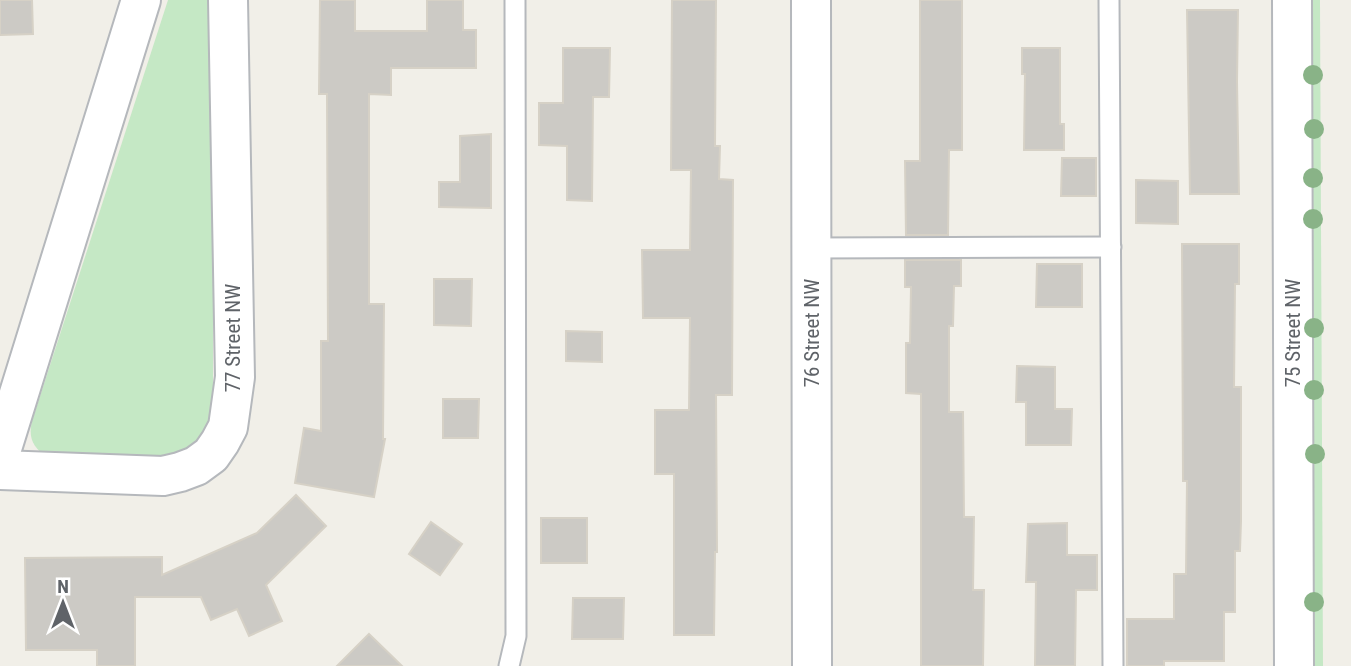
<svg xmlns="http://www.w3.org/2000/svg" width="1351" height="666" viewBox="0 0 1351 666" font-family="'Roboto Condensed',sans-serif">
  <style>
    .green { fill: #c5e8c5 }
    .building { fill: #cccac5; stroke: #d6d1c6; stroke-width: 2 }
    .lines { fill: none; stroke-linecap: round; stroke-linejoin: round }
    .service-casing { stroke: #b5b8bc; stroke-width: 23 }
    .minor-casing { stroke: #b5b8bc; stroke-width: 42 }
    .service { stroke: #fff; stroke-width: 19 }
    .minor { stroke: #fff; stroke-width: 38 }
    .tree { fill: #89b387 }
    .labels { text-anchor: middle; dominant-baseline: central; stroke-width: 5; stroke-linejoin: round; paint-order: stroke }
    .street-label { font-size: 21px; fill: #5f6368; stroke: #fff }
  </style>
  <rect width="100%" height="100%" fill="#f1efe8"/>
  <g class="green">
    <path d="M168,0H213V419L194,450L161,457H47C33,448 28,438 32,421Z"/>
    <path d="M1305,0H1320L1323,666H1308Z"/>
  </g>
  <g class="building">
    <path d="M0,0H32L33,34L0,35Z"/>
    <path d="M320,0H355V31H427V0H463V30H476V68H391V95L369,94V304H384L383,439H385L374,497L295,483L304,428L321,431V341H328L327,94H319Z"/>
    <path d="M672,0H716L715,146H720L719,179L733,180L732,395H716L717,552H715L714,635H674V474H655V410H689L690,318H643L642,250H690L691,170H671Z"/>
    <path d="M920,0H962V150H949L948,235H906L905,161H920Z"/>
    <path d="M1187,10H1238L1237,82L1239,194H1190Z"/>
    <path d="M563,48H610L609,97H593L592,201L567,200V146L539,145V103H563Z"/>
    <path d="M1022,48H1060V124H1064V150H1024L1025,74H1022Z"/>
    <path d="M491,134V208L439,207V182H460V136Z"/>
    <path d="M1062,158H1096V196H1061Z"/>
    <path d="M1136,180L1178,181V224L1136,223Z"/>
    <path d="M1182,244H1239V284H1235L1234,387H1241V521L1240,551H1235V612H1224V661H1164V666H1127V619H1174V574H1186L1187,481H1183Z"/>
    <path d="M905,260H961V286H954L953,326H949V412H963L964,517H974L973,590H984L983,666H921V394L906,393V343H910L911,287H905Z"/>
    <path d="M1037,264H1082V307H1036Z"/>
    <path d="M434,279H472L471,326L434,325Z"/>
    <path d="M566,331L602,332V362L566,361Z"/>
    <path d="M1017,366L1055,367V409H1072L1071,445H1026V402H1016Z"/>
    <path d="M443,399H479L478,438H443Z"/>
    <path d="M296,495L326,526L266,585L282,621L249,636L237,609L211,620L201,597H135V666H97V650H26L25,558L162,557V575L257,533Z"/>
    <rect x="541" y="518" width="46" height="45"/>
    <path d="M431,522L462,544L440,575L409,554Z"/>
    <path d="M1067,523V555H1097V590H1076L1075,666H1035L1036,582H1026L1028,524Z"/>
    <path d="M573,598H624L623,639H572Z"/>
    <path d="M369,634L402,666H337Z"/>
  </g>
  <g class="lines">
    <defs>
      <g id="service">
        <path d="M1109,0L1113,666"/>
        <path d="M812,248L1111,247"/>
        <path d="M509,666L516,636L515,0"/>
      </g>
      <g id="minor">
        <path d="M811,0L812,666"/>
        <path d="M1292,0L1294,666"/>
        <path d="M0,455L141,0"/>
        <path d="M0,470L163,476L180,472L196,466L211,455L220,442L228,427L235,377L228,0"/>
      </g>
    </defs>
    <use href="#service" class="service-casing"/>
    <use href="#minor" class="minor-casing"/>
    <use href="#service" class="service"/>
    <use href="#minor" class="minor"/>
  </g>
  <g class="tree">
    <circle cx="1313" cy="75" r="10"/>
    <circle cx="1314" cy="129" r="10"/>
    <circle cx="1313" cy="178" r="10"/>
    <circle cx="1313" cy="219" r="10"/>
    <circle cx="1314" cy="328" r="10"/>
    <circle cx="1314" cy="390" r="10"/>
    <circle cx="1315" cy="454" r="10"/>
    <circle cx="1314" cy="602" r="10"/>
  </g>
  <g class="labels">
    <g class="street-label">
      <text transform="translate(812 333) rotate(-90)">76 Street NW</text>
      <text transform="translate(1293 333) rotate(-90)">75 Street NW</text>
      <text transform="translate(233 338) rotate(-90)">77 Street NW</text>
    </g>
  </g>
  <g transform="translate(63 603)" stroke="#ffffff" stroke-width="5" paint-order="stroke">
  <path d="M0-5L12 26L0 18L-12 26Z" fill="#5f6368"/>
  <text y="-10" font-size="19" font-weight="bold" text-anchor="middle" fill="#5f6368">N</text>
  </g>
</svg>
